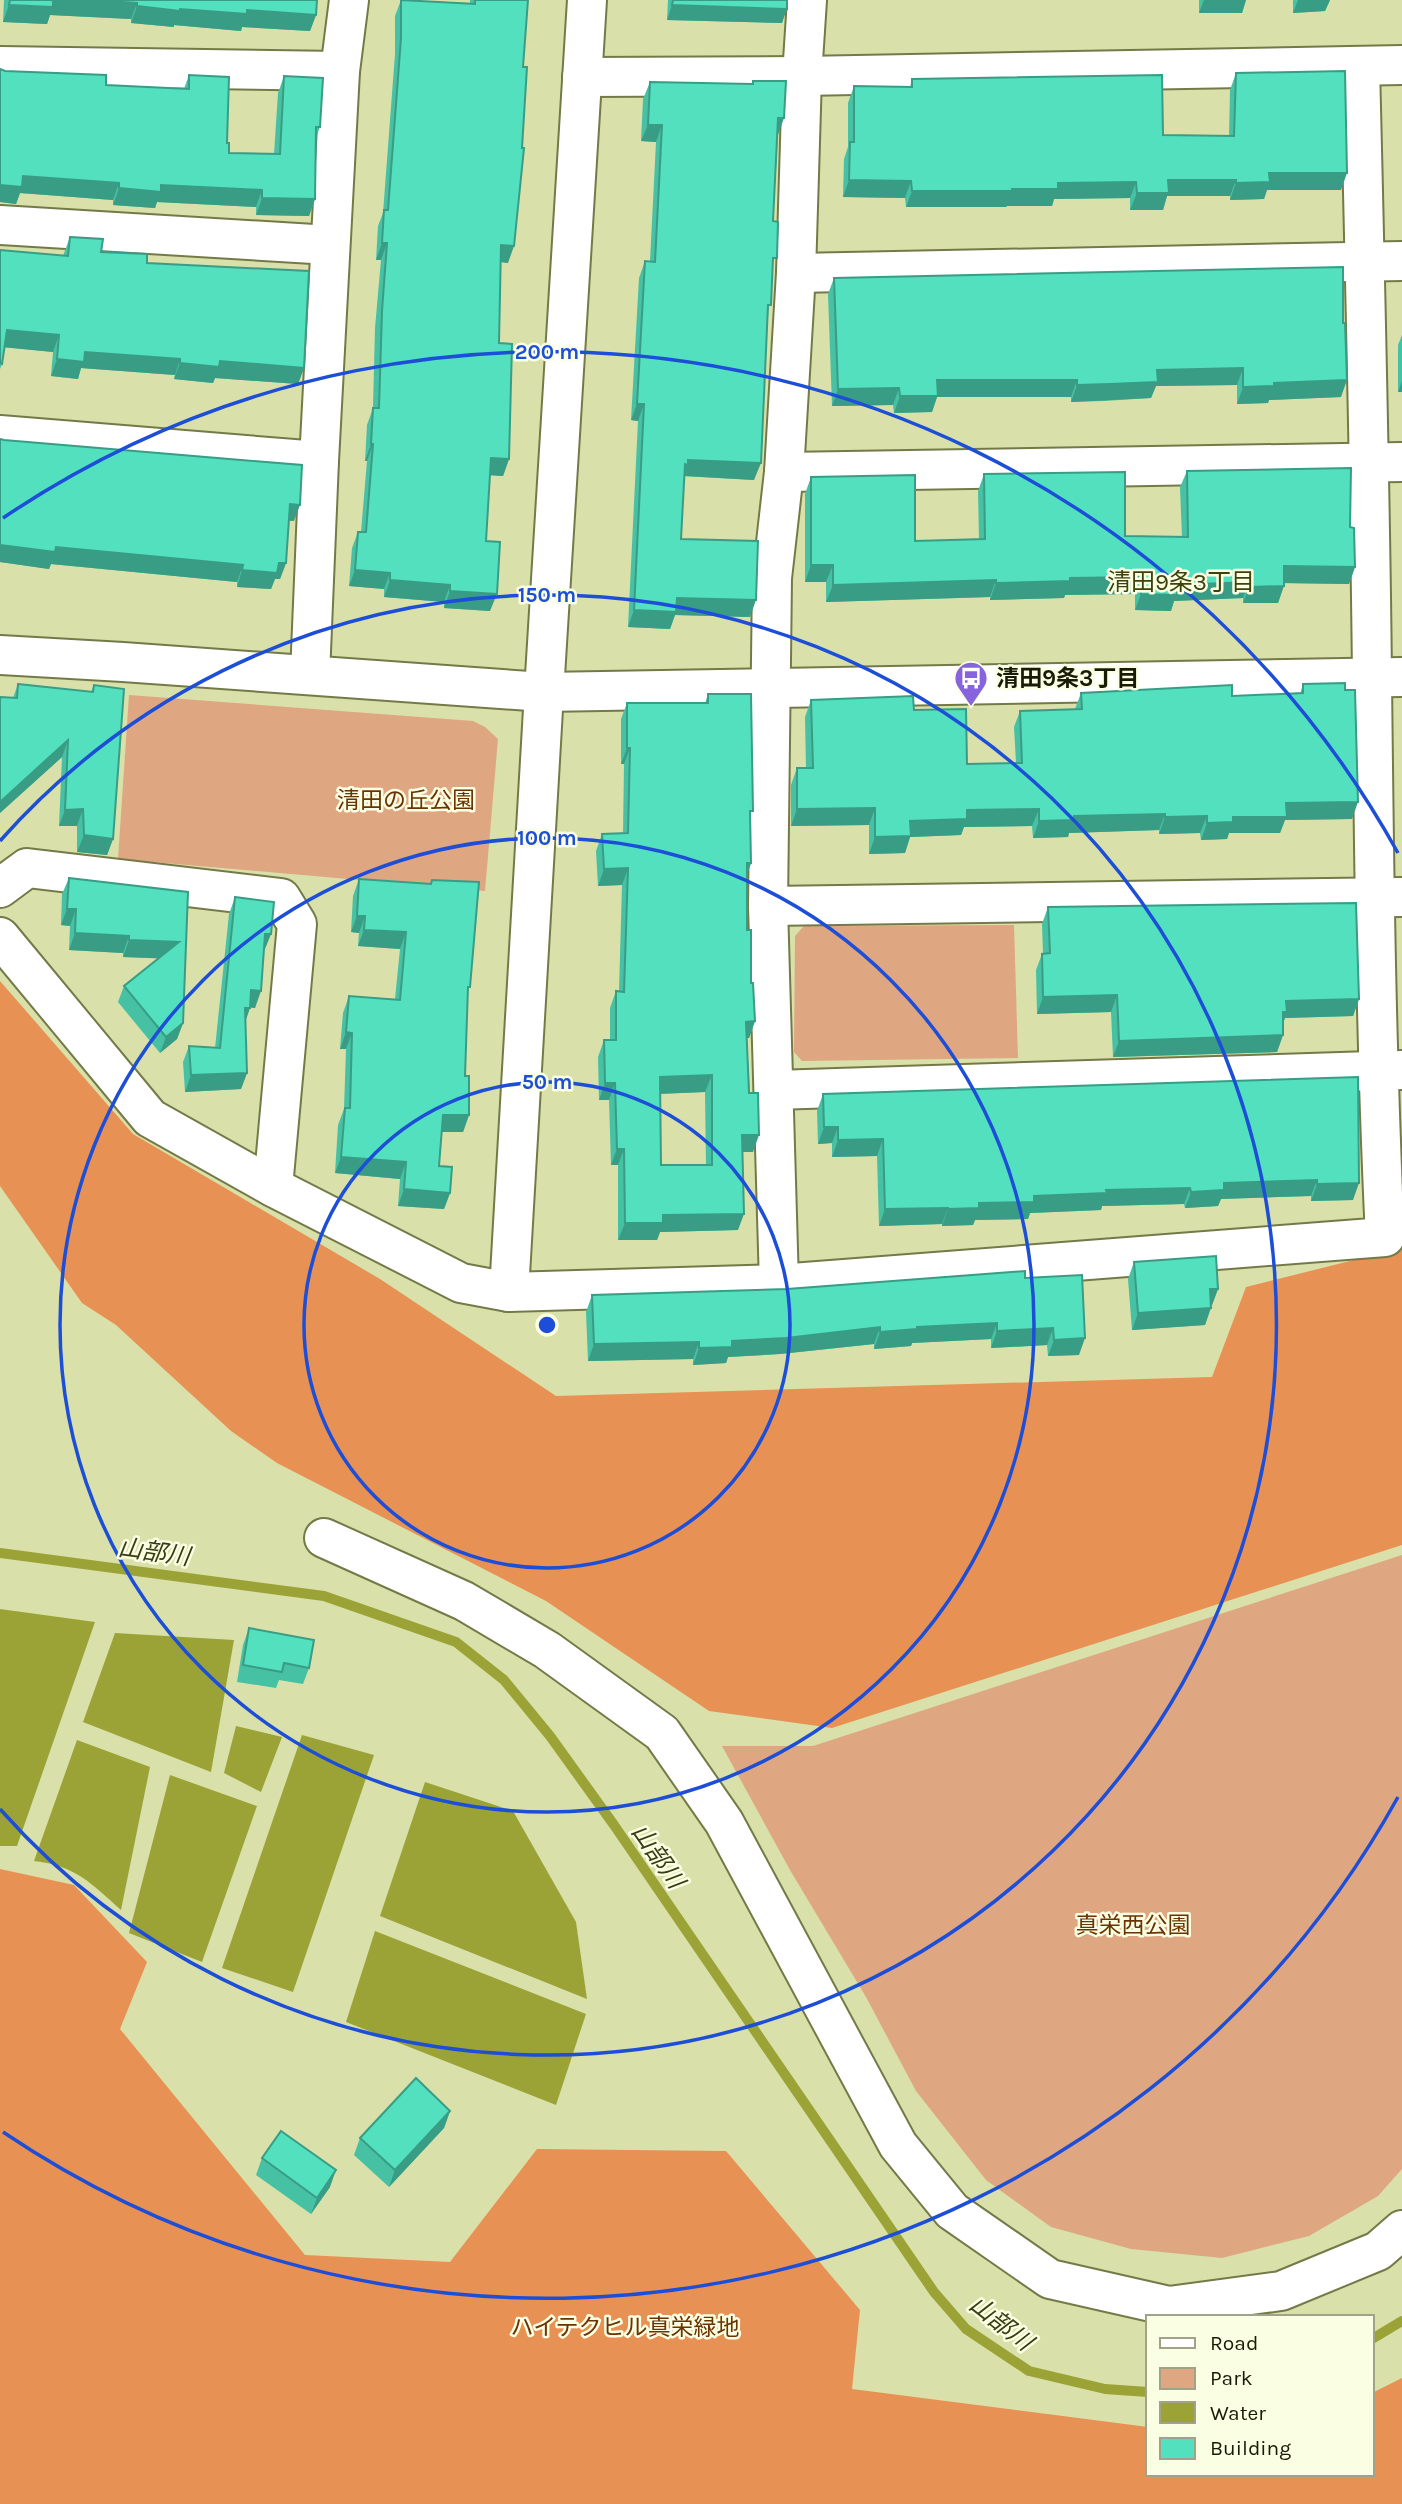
<svg xmlns="http://www.w3.org/2000/svg" width="1402" height="2504" viewBox="0 0 1402 2504" font-family="Karla,'Noto Sans JP',sans-serif">
  <style>
    .green { fill: #dfa682 }
    .forest { fill: #e89154 }
    .water { fill: #9ba337 }
    .lines { fill: none; stroke-linecap: round; stroke-linejoin: round }
    .stream { stroke: #9ba337; stroke-width: 10 }
    .minor-casing { stroke: #747a47; stroke-width: 42 }
    .tertiary-casing { stroke: #747a47; stroke-width: 42 }
    .minor { stroke: #fff; stroke-width: 38 }
    .tertiary { stroke: #fff; stroke-width: 38 }
    .wall { fill: #47c1a3; fill-rule: evenodd }
    .shaded-wall { fill: #399d85 }
    .building { fill: #52e0be; stroke: #399d85; stroke-width: 2; fill-rule: evenodd }
    .ring { fill: none; stroke: #1d4ed8; stroke-width: 3.5 }
    .labels { text-anchor: middle; dominant-baseline: central; stroke-width: 5; stroke-linejoin: round; paint-order: stroke }
    .poi-label { font-size: 23px; font-weight: bold; fill: #191b06; stroke: #fafee2; text-anchor: start }
    .park-label { font-size: 23px; fill: #6a3301; stroke: #fafee2 }
    .neighbourhood-label { font-size: 24px; fill: #3d420d; stroke: #fafee2 }
    .water-label { font-size: 24px; font-style: italic; fill: #3a3d11; stroke: #fafee2 }
    .centre { fill: #1d4ed8; stroke: #fafee2; stroke-width: 3.5 }
    .ring-label { font-size: 21px; text-anchor: middle; font-weight: bold; fill: #1d4ed8; stroke: #fafee2; stroke-width: 5; stroke-linejoin: round; paint-order: stroke }
  </style>
  <rect width="100%" height="100%" fill="#d9e0a9"/>
  <g class="green">
    <path d="M129,695L473,721L485,727L498,739L485,891L118,859Z"/>
    <path d="M1014,925L1018,1058L802,1061L794,1052L795,936L804,926Z"/>
    <path d="M1402,1555V2169L1378,2196L1309,2236L1222,2258L1131,2249L1051,2227L986,2180L916,2091L866,1997L790,1870L722,1746H813Z"/>
  </g>
  <g class="forest">
    <path d="M0,981L133,1134L380,1279L556,1396L1212,1377L1246,1287L1402,1248V1545L832,1728L709,1711L546,1601L277,1463L231,1431L116,1325L82,1303L0,1186Z"/>
    <path d="M0,1869L74,1885L147,1962L120,2029L305,2255L450,2262L537,2149L726,2151L860,2310L852,2389L1148,2427V2474H1372V2393L1402,2378V2504H0Z"/>
  </g>
  <g class="water">
    <path d="M0,1609L95,1622L17,1846H0Z"/>
    <path d="M115,1633L234,1640L211,1772L83,1722Z"/>
    <path d="M236,1726L282,1737L261,1792L224,1773Z"/>
    <path d="M302,1735L374,1755L293,1992L222,1968Z"/>
    <path d="M77,1740L150,1767L121,1910C92,1884 75,1865 34,1861Z"/>
    <path d="M170,1775L257,1806L202,1962L129,1933Z"/>
    <path d="M425,1782L513,1811L576,1922L587,1999L380,1916Z"/>
    <path d="M375,1931L586,2014L556,2105L346,2022Z"/>
  </g>
  <g class="lines">
    <g class="stream">
      <path d="M0,1553L324,1596L456,1642L504,1680L550,1736L614,1825L934,2292L966,2329L1029,2371L1105,2389L1148,2392"/>
      <path d="M1372,2339L1402,2321"/>
    </g>
    <defs>
      <g id="minor">
        <path d="M0,66L340,71"/>
        <path d="M582,77L802,76L1402,65"/>
        <path d="M0,225L330,245"/>
        <path d="M796,273L1402,261"/>
        <path d="M0,435L319,461"/>
        <path d="M784,472L1402,462"/>
        <path d="M310,675L319,461L340,71L349,0"/>
        <path d="M0,888L27,868L281,898L297,924L273,1187"/>
        <path d="M768,906L1402,897"/>
        <path d="M0,937L150,1118L273,1187L461,1283L509,1292L779,1284L1385,1237C1376,1051 1374,865 1372,678C1370,474 1365,270 1360,66"/>
        <path d="M774,1090L1402,1070"/>
        <path d="M779,1284L768,906L772,578L784,472L796,273L802,76L807,0"/>
        <path d="M509,1292L544,692"/>
        <path d="M324,1538L464,1601L547,1650L662,1733L724,1822L898,2145L952,2211L1050,2279L1169,2306L1281,2291L1378,2251L1402,2230"/>
      </g>
      <g id="tertiary">
        <path d="M0,655L123,662L544,692L1402,677"/>
        <path d="M544,692L587,0"/>
      </g>
    </defs>
    <use href="#minor" class="minor-casing"/>
    <use href="#tertiary" class="tertiary-casing"/>
    <use href="#minor" class="minor"/>
    <use href="#tertiary" class="tertiary"/>
  </g>
  <g class="wall">
    <path d="M4,0H317L316,15L310,31L242,27L241,31L174,25V27L131,23V19L50,15L47,24L3,22Z"/>
    <path d="M401,0L470,3V0H528L508,263L500,262L499,343L509,459L503,476L490,475L486,541L490,611L444,608V602L384,597V589L349,586L352,548L358,532H361L367,461H365L367,425L373,408L375,328L381,260H376L378,226L383,213L395,54V16Z"/>
    <path d="M668,0H787L782,23L667,20Z"/>
    <path d="M1199,0H1246L1242,13H1199Z"/>
    <path d="M1293,0H1330L1325,11L1293,13Z"/>
    <path d="M0,69L5,71L106,85L184,89L189,75L227,143L229,153L274,154L278,93L284,76L320,127L316,138L315,199L309,216L256,215V207L157,202L155,208L113,205V200L20,193L16,204L0,202Z"/>
    <path d="M1236,73L1341,190H1267L1264,199L1230,200V196H1167L1163,210H1130V198L1054,199L1052,206H1007L1006,207H906L905,198L843,197L844,159L848,147V103L854,86L910,87L912,79L1163,135L1229,136L1230,90Z"/>
    <path d="M753,81L778,135L773,221V268L768,316L754,480L684,476L681,539L750,617L675,615L670,629L628,627L638,421L631,420L639,278L645,261H650L656,142L641,141L643,99L650,82L752,84Z"/>
    <path d="M70,237L101,252L147,263L304,368L298,384L215,378L213,383L174,379L175,375L81,368L78,379L51,376L53,352L4,347L2,364L0,369V250L63,256Z"/>
    <path d="M1343,267L1341,397L1269,400L1268,403L1237,404V385L1156,386L1151,398L1104,401L1071,402V397H937L932,412L894,413L893,405L832,406L828,294L834,278Z"/>
    <path d="M1402,335V392H1398V345Z"/>
    <path d="M0,439L294,521H289L286,563L280,579H275L271,589L237,587V582L51,564L49,569L0,562Z"/>
    <path d="M1187,471L1350,527L1355,567L1349,584L1284,583L1278,603H1243V598L1174,601L1171,611L1135,610V594L1065,595L1064,598L990,600V597L826,602V582H805V494L811,477L915,541L979,539L978,491L984,474L1125,536L1182,537L1180,487Z"/>
    <path d="M18,684L91,692L94,685L113,839L107,855L77,852V826H59L62,757L0,813V698H13Z"/>
    <path d="M1303,684L1352,819L1285,820L1280,833H1229L1227,839L1201,840L1200,833L1159,834V830L1069,833L1068,837L1033,838L1032,826L964,827L961,835L910,837L905,853L869,854V825L791,826V785L797,768H806L805,717L811,700L914,710L967,764L1016,763L1014,727L1020,711L1075,709L1081,693L1232,696L1300,694Z"/>
    <path d="M708,694L750,820L751,863L747,875V930L755,1021L749,1038H747L753,1152H743L738,1230L660,1232L657,1240H618V1165H611L609,1100H599L598,1057L604,1040H610V1008L616,991H619L622,885L598,886L596,851L602,834H623L624,764H621V719L627,703H705ZM705,1092L706,1165H661L660,1094Z"/>
    <path d="M69,878L188,892L183,1023L177,1039L160,1053L118,1002L124,986L159,958L123,957V953L69,950L70,926L61,925L62,894Z"/>
    <path d="M359,879L430,884L432,880L468,994L465,1076L469,1115L463,1132H442L439,1166L450,1193L444,1209L398,1206L400,1179L335,1173L338,1125L344,1109L346,1049H340L343,1013L349,996L395,999L400,949L358,946L359,933L351,932L353,896Z"/>
    <path d="M235,897L271,934L264,951L255,1008L250,1007L245,1023L247,1073L241,1089L185,1092L183,1062L189,1046L215,1048L229,914Z"/>
    <path d="M1048,907L1359,999L1353,1016L1285,1018L1283,1023V1035L1277,1052L1113,1057L1111,1012L1037,1014L1036,970L1042,954H1043L1042,924Z"/>
    <path d="M1358,1077L1353,1200L1311,1201V1196L1221,1199L1218,1206L1185,1208L1184,1204L1102,1206L1101,1210L1030,1213L1028,1219L975,1220L973,1225L942,1226V1224L879,1226L877,1156L832,1157V1143L818,1144L817,1111L823,1094Z"/>
    <path d="M1134,1262L1218,1289L1212,1305H1211L1205,1325L1132,1330L1128,1279Z"/>
    <path d="M1025,1278L1079,1355L1048,1356L1047,1345L991,1348V1339L912,1343L911,1346L874,1349V1344L780,1354L728,1357L726,1363L693,1365V1359L588,1361L586,1312L592,1295L787,1289Z"/>
    <path d="M249,1628L309,1668L303,1684L279,1680L276,1688L237,1682L243,1645Z"/>
    <path d="M450,2111L444,2128L389,2187L354,2155L360,2138Z"/>
    <path d="M262,2158L330,2187L311,2214L256,2175Z"/>
  </g>
  <g class="shaded-wall">
    <path d="M52,0H92L137,3L131,19L50,15L47,24L3,22L9,5Z"/>
    <path d="M1204,0H1246L1242,13H1199Z"/>
    <path d="M1298,0H1330L1325,11L1293,13Z"/>
    <path d="M672,5L787,9L782,23L667,20Z"/>
    <path d="M137,6L247,10L316,15L310,31L242,27L241,31L174,25V27L131,23Z"/>
    <path d="M778,118H784L778,135H772Z"/>
    <path d="M648,125H662L656,142L641,141Z"/>
    <path d="M1269,173H1347L1341,190H1267L1264,199L1230,200L1236,183Z"/>
    <path d="M23,176L119,183L113,200L20,193L16,204L0,202V185Z"/>
    <path d="M849,180L911,181L905,198L843,197Z"/>
    <path d="M1168,180H1236L1230,196H1167L1163,210H1130L1137,193Z"/>
    <path d="M1136,182L1130,198L1054,199L1052,206H1007L1006,207H906L912,191L1012,189L1058,183Z"/>
    <path d="M161,185L262,190L256,207L157,202L155,208L113,205L119,188Z"/>
    <path d="M262,198L315,199L309,216L256,215Z"/>
    <path d="M382,243H387L381,260H376Z"/>
    <path d="M501,245L514,246L508,263L495,261Z"/>
    <path d="M7,330L59,335L53,352L1,347Z"/>
    <path d="M85,352L180,359L175,375L81,368L78,379L51,376L57,359Z"/>
    <path d="M220,361L304,368L298,384L215,378L213,383L174,379L180,363Z"/>
    <path d="M1243,368L1237,385L1156,386L1151,398L1071,402L1077,385L1157,370Z"/>
    <path d="M937,380H1077L1071,397H937L932,412L894,413L900,396Z"/>
    <path d="M1347,380L1341,397L1269,400L1268,403L1237,404L1243,387L1274,383Z"/>
    <path d="M1402,381V392H1398Z"/>
    <path d="M899,388L893,405L832,406L838,389Z"/>
    <path d="M637,404H644L638,421L631,420Z"/>
    <path d="M371,444H373L367,461H365Z"/>
    <path d="M491,458L509,459L503,476L485,475Z"/>
    <path d="M688,460L761,463L754,480L684,476L685,464Z"/>
    <path d="M290,504L300,505L294,521L284,520Z"/>
    <path d="M0,545L56,547L243,565L237,582L51,564L49,569L0,562Z"/>
    <path d="M279,563H286L280,579H275L271,589L237,587L242,570Z"/>
    <path d="M811,565H833L826,582H805Z"/>
    <path d="M1284,566L1355,567L1349,584L1278,583Z"/>
    <path d="M355,570L390,573L384,589L349,586Z"/>
    <path d="M1141,577L1135,594L1065,595L1064,598L990,600L996,583L1070,578Z"/>
    <path d="M390,580L450,585L444,602L384,597Z"/>
    <path d="M996,580L990,597L826,602L833,585Z"/>
    <path d="M1249,582L1243,598L1174,601L1171,611L1135,610L1141,594L1177,585Z"/>
    <path d="M1284,586L1278,603H1243L1249,587Z"/>
    <path d="M450,591L497,594L490,611L444,608Z"/>
    <path d="M677,598L756,600L750,617L675,615L670,629L628,627L634,610Z"/>
    <path d="M68,740L62,757L0,813V802Z"/>
    <path d="M627,748H630L624,764H621Z"/>
    <path d="M1358,802L1352,819L1285,820L1280,833H1229L1227,839L1201,840L1207,823L1286,803Z"/>
    <path d="M875,808L869,825L791,826L797,809Z"/>
    <path d="M83,809L77,826H59L65,810Z"/>
    <path d="M1039,809L1032,826L964,827L961,835L910,837L905,853L869,854L875,837L910,821L967,810Z"/>
    <path d="M1165,814L1159,830L1069,833L1068,837L1033,838L1039,821L1074,816Z"/>
    <path d="M1207,816L1200,833L1159,834L1165,817Z"/>
    <path d="M84,835L113,839L107,855L77,852Z"/>
    <path d="M747,863H751L745,880Z"/>
    <path d="M628,868L622,885L598,886L604,869Z"/>
    <path d="M67,909H76L70,926L61,925Z"/>
    <path d="M357,916H365L359,933L351,932Z"/>
    <path d="M364,930L406,932L400,949L358,946Z"/>
    <path d="M75,933L129,936L123,953L69,950Z"/>
    <path d="M265,934H271L264,951L259,950Z"/>
    <path d="M129,940L179,942L173,959L123,957Z"/>
    <path d="M251,990L261,991L255,1008L245,1007Z"/>
    <path d="M1117,995L1111,1012L1037,1014L1043,997Z"/>
    <path d="M1359,999L1353,1016L1285,1018L1281,1029H1276L1286,1001Z"/>
    <path d="M245,1008H250L244,1025Z"/>
    <path d="M755,1021L749,1038H740L746,1022Z"/>
    <path d="M183,1023L177,1039L160,1053L166,1037Z"/>
    <path d="M346,1032L352,1033L346,1049H340Z"/>
    <path d="M1283,1035L1277,1052L1113,1057L1119,1041Z"/>
    <path d="M247,1073L241,1089L185,1092L191,1075Z"/>
    <path d="M712,1075L705,1092L654,1094L660,1077Z"/>
    <path d="M605,1083H615L609,1100H599Z"/>
    <path d="M443,1115H469L463,1132H437Z"/>
    <path d="M824,1127H838L832,1143L818,1144Z"/>
    <path d="M742,1135H759L753,1152H736Z"/>
    <path d="M883,1139L877,1156L832,1157L838,1140Z"/>
    <path d="M617,1149H624L618,1165H611Z"/>
    <path d="M341,1157L406,1162L400,1179L335,1173Z"/>
    <path d="M1317,1180L1311,1196L1221,1199L1218,1206L1185,1208L1191,1192L1224,1183Z"/>
    <path d="M1359,1183L1353,1200L1311,1201L1317,1184Z"/>
    <path d="M1190,1188L1184,1204L1102,1206L1101,1210L1030,1213L1028,1219L975,1220L973,1225L942,1226L948,1209L979,1203L1034,1196L1106,1190Z"/>
    <path d="M404,1189L450,1193L444,1209L398,1206Z"/>
    <path d="M948,1208L942,1224L879,1226L885,1209Z"/>
    <path d="M744,1214L738,1230L660,1232L657,1240H618L625,1223L663,1215Z"/>
    <path d="M1210,1289H1218L1212,1305H1204Z"/>
    <path d="M1211,1308L1205,1325L1132,1330L1138,1313Z"/>
    <path d="M997,1323L991,1339L912,1343L911,1346L874,1349L880,1332L917,1327Z"/>
    <path d="M880,1327L874,1344L780,1354L728,1357L726,1363L693,1365L699,1348L732,1341Z"/>
    <path d="M1053,1328L1047,1345L991,1348L997,1331Z"/>
    <path d="M1085,1338L1079,1355L1048,1356L1054,1340Z"/>
    <path d="M699,1342L693,1359L588,1361L594,1344Z"/>
    <path d="M450,2111L444,2128L389,2187L395,2170Z"/>
    <path d="M336,2170L330,2187L311,2214L317,2198Z"/>
  </g>
  <g class="building">
    <path d="M10,0H53V7L9,5Z"/>
    <path d="M92,0H317L316,15L247,10V14L180,9V11L137,6V3Z"/>
    <path d="M401,0L475,4V0H528L523,67H527L522,148H524L514,246L501,245L499,343L512,344L509,459L491,458L486,541L500,542L497,594L450,591V585L390,580V573L355,570L358,532H366L373,444H371L373,408H379L382,311L387,243H382L384,210H388L401,38Z"/>
    <path d="M673,0H787V9L672,5Z"/>
    <path d="M0,69L5,71L106,75V85L189,89V75L229,77L227,143H229V153L280,154L284,76L323,78L320,127H316L315,199L262,198V190L161,185V192L119,188V183L23,176L22,187L0,185Z"/>
    <path d="M1345,71L1347,173H1269L1270,182L1236,183V180H1168L1169,193H1137L1136,182L1058,183V189H1012V191H912L911,181L849,180L850,142H854V86L912,87V79L1162,75L1163,135L1234,136L1236,73Z"/>
    <path d="M753,81H786L784,118H778L773,221L778,222L777,258H773L771,305H768L761,463L688,460V465L685,464L681,539L758,541L756,600L677,598L676,612L634,610L644,404H637L645,261L655,262L662,125H648L650,82L753,84Z"/>
    <path d="M70,237L103,239L101,252L147,254V263L309,271L304,368L220,361L219,367L180,363V359L85,352L84,362L57,359L59,335L7,330L2,364L0,363V250L68,256Z"/>
    <path d="M1343,267V323H1345L1347,380L1274,383V386L1243,387V368L1157,370L1158,382L1110,384L1077,385V380H937L938,396H900L899,388L838,389L834,278Z"/>
    <path d="M0,439L4,440L302,465L300,505L290,504L286,563H279L277,573L242,570L243,565L56,547L55,552L0,545Z"/>
    <path d="M1351,468L1350,527L1354,528L1355,567L1284,566V586L1249,587V582L1177,585V595L1141,594V577L1070,578V581L996,583V580L833,585V565H811V477L915,475V541L985,539L984,474L1125,472V536L1188,537L1187,471Z"/>
    <path d="M1345,683V690H1355L1358,802L1286,803L1287,817H1233V822L1207,823V816L1165,817V814L1074,816V820L1039,821V809L967,810V819L910,821L911,836L875,837V808L797,809V768H813L811,700L913,696L914,710L966,709L967,764L1022,763L1020,711L1082,709L1081,693L1232,685V696L1303,693V684Z"/>
    <path d="M18,684L93,692L94,685L124,689L113,839L84,835L83,809L65,810L68,740L0,802V697L17,698Z"/>
    <path d="M708,694H751L753,811H750L751,863H747V930H751V983H753L755,1021L746,1022L749,1093H758L759,1135H742L744,1214L663,1215V1223H625L624,1149H617L615,1083H605L604,1040H616V991L624,992L628,868L604,869L602,834L628,833L630,748H627V703H708ZM712,1075V1165H661L660,1077Z"/>
    <path d="M69,878L188,892L183,1023L166,1037L124,986L179,942L129,940V936L75,933L76,909H67Z"/>
    <path d="M359,879L431,884L432,880L479,882L470,987H468L465,1076H469V1115H443L439,1166L452,1167L450,1193L404,1189L406,1162L341,1157L345,1108H350L352,1033L346,1032L349,996L400,1000L406,932L364,930L365,916H357Z"/>
    <path d="M235,897L274,902L271,934H265L261,991L251,990L250,1008H245L247,1073L191,1075L189,1046L220,1048Z"/>
    <path d="M1356,903L1359,999L1286,1001L1287,1012H1283V1035L1119,1041L1117,995L1043,997L1042,954L1050,953L1048,907Z"/>
    <path d="M1358,1077L1359,1183L1317,1184V1180L1224,1183V1190L1191,1192L1190,1188L1106,1190L1107,1193L1034,1196V1202L979,1203V1208L948,1209V1208L885,1209L883,1139L838,1140V1127H824L823,1094Z"/>
    <path d="M1216,1256L1218,1289H1210L1211,1308L1138,1313L1134,1262Z"/>
    <path d="M1025,1271V1278L1082,1275L1085,1338L1054,1340L1053,1328L997,1331V1323L917,1327V1329L880,1332V1327L786,1338L732,1341V1347L699,1348V1342L594,1344L592,1295L787,1289Z"/>
    <path d="M249,1628L314,1640L309,1668L284,1663L282,1672L243,1665Z"/>
    <path d="M416,2078L450,2111L395,2170L360,2138Z"/>
    <path d="M281,2131L336,2170L317,2198L262,2158Z"/>
  </g>
  <g class="ring">
    <circle cx="547" cy="1325" r="243"/>
    <circle cx="547" cy="1325" r="487"/>
    <path d="M0 841A730 730 0 1 1 0 1809"/>
    <path d="M1398 1797A973 973 0 0 1 3 2132M3 518A973 973 0 0 1 1398 853"/>
  </g>
  <defs>
    <symbol id="bus-pin" viewBox="-11 -11 22 30"><path d="M0 17L-7.5 6A9.5 9.5 0 1 1 7.5 6Z" fill="#8863de" stroke="#fafee2"/><path d="M-5-6H5V4H4V6H2V4H-2V6H-4V4H-5ZM-3.5-4V0h7V-4ZM-3.5 1.2v1.5H-2V1.2ZM2 1.2v1.5H3.5V1.2Z" fill="#fff"/></symbol>
  </defs>
  <g fill-rule="evenodd">
    <use href="#bus-pin" x="952" y="659" width="38" height="52"/>
  </g>
  <g class="labels">
    <g class="poi-label">
      <text x="996" y="678">清田9条3丁目</text>
    </g>
    <g class="park-label">
      <text x="406" y="800">清田の丘公園</text>
      <text x="1133" y="1925">真栄西公園</text>
      <text x="625" y="2327">ハイテクヒル真栄緑地</text>
    </g>
    <g class="neighbourhood-label">
      <text x="1181" y="582">清田9条3丁目</text>
    </g>
    <g class="water-label">
      <text transform="translate(154 1552) rotate(8)">山部川</text>
      <text transform="translate(658 1856) rotate(55)">山部川</text>
      <text transform="translate(1001 2323) rotate(38)">山部川</text>
    </g>
  </g>
  <circle cx="547" cy="1325" r="10" class="centre"/>
  <g class="ring-label">
    <text x="547" y="359">200 m</text>
    <text x="547" y="602">150 m</text>
    <text x="547" y="845">100 m</text>
    <text x="547" y="1089">50 m</text>
  </g>
  <rect x="1146" y="2315" width="228" height="161" fill="#fafee2" stroke="#a0a38a" stroke-width="2"/>
  <rect x="1160" y="2338" width="35" height="10" fill="#ffffff" stroke="#a0a38a" stroke-width="2"/>
  <text x="1210" y="2350" font-size="21" fill="#191b06">Road</text>
  <rect x="1160" y="2368" width="35" height="21" fill="#dfa682" stroke="#a0a38a" stroke-width="2"/>
  <text x="1210" y="2385" font-size="21" fill="#191b06">Park</text>
  <rect x="1160" y="2402" width="35" height="21" fill="#9ba337" stroke="#a0a38a" stroke-width="2"/>
  <text x="1210" y="2420" font-size="21" fill="#191b06">Water</text>
  <rect x="1160" y="2438" width="35" height="21" fill="#52e0be" stroke="#a0a38a" stroke-width="2"/>
  <text x="1210" y="2455" font-size="21" fill="#191b06">Building</text>
</svg>
